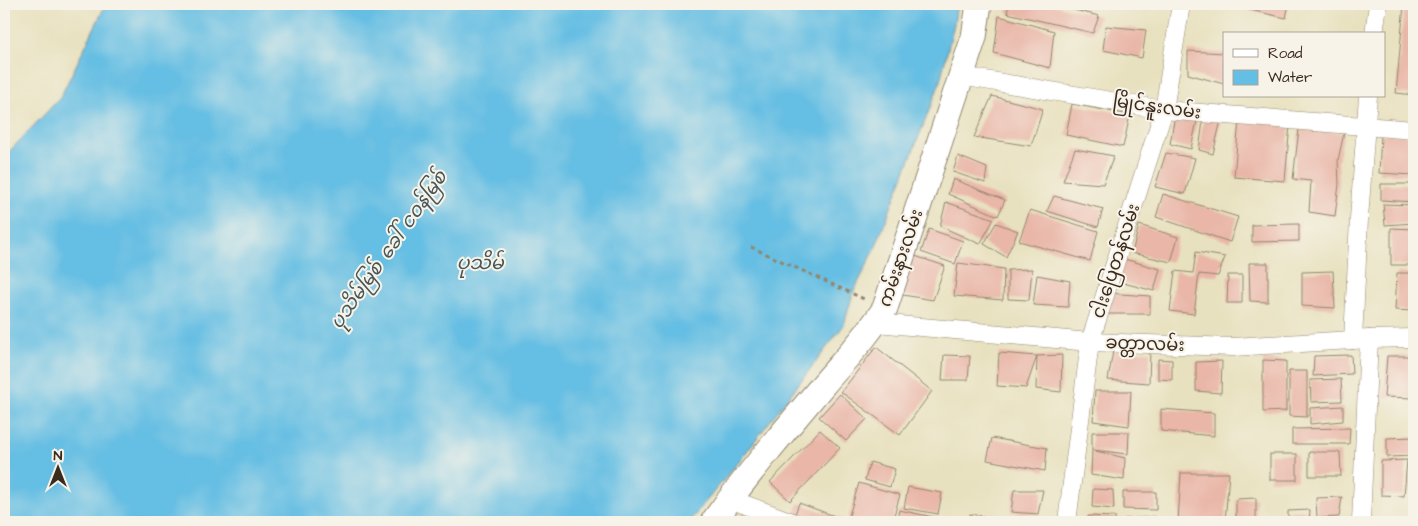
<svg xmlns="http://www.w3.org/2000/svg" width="1418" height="526" viewBox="0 0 1418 526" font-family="'Architects Daughter','Noto Sans Myanmar',sans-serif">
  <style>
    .water { fill: #65bee3; stroke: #507480 }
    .building { fill: #e9b6a7 }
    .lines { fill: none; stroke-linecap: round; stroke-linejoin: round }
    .street-casing { stroke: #92866e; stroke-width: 19 }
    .secondary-casing { stroke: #92866e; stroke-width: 27 }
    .path { stroke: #92866e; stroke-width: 3; stroke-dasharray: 4 4; stroke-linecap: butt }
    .street { stroke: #fff; stroke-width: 18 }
    .secondary { stroke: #fff; stroke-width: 25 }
    .labels { text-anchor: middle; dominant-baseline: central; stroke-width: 4; stroke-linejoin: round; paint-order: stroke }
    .street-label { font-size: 18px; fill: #3b2a1e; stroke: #f7f3e8 }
    .water-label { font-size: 19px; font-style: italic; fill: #485659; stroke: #f7f3e8 }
  </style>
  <rect width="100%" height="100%" fill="#f7f3e8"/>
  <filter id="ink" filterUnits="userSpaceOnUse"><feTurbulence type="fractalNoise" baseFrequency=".02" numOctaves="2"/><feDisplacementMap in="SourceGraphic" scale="10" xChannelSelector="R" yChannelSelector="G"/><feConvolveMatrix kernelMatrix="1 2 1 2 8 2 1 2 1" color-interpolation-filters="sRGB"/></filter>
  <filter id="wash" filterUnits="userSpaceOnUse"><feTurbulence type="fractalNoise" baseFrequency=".0096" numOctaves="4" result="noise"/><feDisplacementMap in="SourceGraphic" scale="20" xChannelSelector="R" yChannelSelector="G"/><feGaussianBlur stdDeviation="1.12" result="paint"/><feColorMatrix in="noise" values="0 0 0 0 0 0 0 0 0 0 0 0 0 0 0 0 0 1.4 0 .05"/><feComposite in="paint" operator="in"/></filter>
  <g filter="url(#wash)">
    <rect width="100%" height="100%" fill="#e8e1bf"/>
    <path class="water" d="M106,4H957L954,24L939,85L874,251L853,293L844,325L744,455L689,522H4V157L60,98Z"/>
    <g id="blocks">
      <g class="building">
        <path d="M1009,4H1050L1099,16L1093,33L1007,13Z"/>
        <path d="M1223,4H1289L1286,18Z"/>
        <path d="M1404,4H1414V95L1396,93Z"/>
        <path d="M999,16L1054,31L1050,68L994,53Z"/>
        <path d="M1106,26L1146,30L1142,58L1103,50Z"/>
        <path d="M1188,51L1224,53V84L1188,74Z"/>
        <path d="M992,96L1043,109L1031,146L974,137Z"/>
        <path d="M1072,104L1130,115L1123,147L1066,135Z"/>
        <path d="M1175,115L1197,120L1191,149L1170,144Z"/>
        <path d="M1221,120L1213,154L1199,150L1203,121Z"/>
        <path d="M1239,120L1290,124L1285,181L1234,177Z"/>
        <path d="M1299,129L1344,133L1338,160L1339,184L1335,216L1309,212L1311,181L1293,179Z"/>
        <path d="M1381,134L1414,136V175L1379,173Z"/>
        <path d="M1075,149L1114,156L1103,184L1063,181Z"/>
        <path d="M1166,153L1195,158L1185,194L1155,187Z"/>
        <path d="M958,156L987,168L985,183L953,172Z"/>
        <path d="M953,179L1005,200L998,216L948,194Z"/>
        <path d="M1381,184H1414V202L1381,200Z"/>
        <path d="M1163,194L1238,217L1230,242L1156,217Z"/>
        <path d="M1054,196L1103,209L1098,227L1047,211Z"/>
        <path d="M946,202L994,219L980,244L940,226Z"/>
        <path d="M1383,204L1414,205V223L1385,225Z"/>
        <path d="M1030,210L1098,231L1090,261L1019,241Z"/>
        <path d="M996,223L1018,231L1006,257L984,244Z"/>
        <path d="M1299,224V241L1252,242V225Z"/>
        <path d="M1139,225L1178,237L1171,262L1132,253Z"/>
        <path d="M1391,228L1414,229V265H1391Z"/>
        <path d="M929,229L963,241L955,264L921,252Z"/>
        <path d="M1196,252L1225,257L1218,276L1199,274L1194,314L1170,311L1175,271L1193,273Z"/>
        <path d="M912,255L945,266L933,300L897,294Z"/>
        <path d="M1124,259L1160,269L1154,291L1116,281Z"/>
        <path d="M958,263L1004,269L1003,300L954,296Z"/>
        <path d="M1249,263H1268V302L1250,301Z"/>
        <path d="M1032,269L1029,300L1008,299V270Z"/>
        <path d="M1333,271L1335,308L1302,306V272Z"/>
        <path d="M1397,273H1414V311L1395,310Z"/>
        <path d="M1037,275L1070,281L1068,307L1033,305Z"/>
        <path d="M1228,275H1242V303H1227Z"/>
        <path d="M1106,293L1150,296V314H1105Z"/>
        <path d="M876,347L932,391L900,435L841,392Z"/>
        <path d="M1113,351H1150L1149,383L1108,380Z"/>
        <path d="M999,353L1037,356L1062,355L1061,392L1036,389L1037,356L1026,388L997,386Z"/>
        <path d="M944,355L970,356L968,380H942Z"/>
        <path d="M1351,355L1352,374L1313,376L1314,356Z"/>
        <path d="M1387,356H1414V398L1384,397Z"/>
        <path d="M1158,359L1172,360V380L1158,379Z"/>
        <path d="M1263,360L1286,361V411L1263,412Z"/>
        <path d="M1222,361L1221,393L1196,391V362Z"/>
        <path d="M1289,371H1307V417L1289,416Z"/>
        <path d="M1341,379L1342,401L1311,402L1310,380Z"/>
        <path d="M1095,391H1131L1129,426L1093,421Z"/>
        <path d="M840,394L867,419L846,441L819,417Z"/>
        <path d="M1343,406V421L1310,424V408Z"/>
        <path d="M1161,409L1214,413V436L1161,431Z"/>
        <path d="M1350,428L1349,444H1292V429Z"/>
        <path d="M820,430L840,448L790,501L770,482Z"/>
        <path d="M1092,432H1129L1128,454L1092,450Z"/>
        <path d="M1414,437V456L1387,457V438Z"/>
        <path d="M992,438L1047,448L1045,471L987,460Z"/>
        <path d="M1092,450L1125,458L1124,480L1091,475Z"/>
        <path d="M1309,452H1340L1341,476H1309Z"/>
        <rect x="1270" y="454" width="27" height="26"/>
        <path d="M1407,460L1404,496L1381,495V461Z"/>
        <path d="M1413,461L1414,488H1408Z"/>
        <path d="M870,462L895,469L890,487L865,480Z"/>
        <path d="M1181,473H1229L1225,522H1178Z"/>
        <path d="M859,483L900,495L892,522H847Z"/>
        <path d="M908,487L942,493L938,514L904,508Z"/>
        <path d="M1093,489L1113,490L1114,509L1092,507Z"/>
        <path d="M1014,490H1043L1038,514L1011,512Z"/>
        <path d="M1123,492H1156V510L1123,509Z"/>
        <path d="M1342,497L1339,517L1317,518L1316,498Z"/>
        <path d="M1256,498V522H1236V499Z"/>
        <path d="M799,503L845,520L844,522H808L794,517Z"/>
        <path d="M899,510L953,521V522H896Z"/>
        <path d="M1310,510L1309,522H1288V511Z"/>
        <path d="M970,514L1014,521V522H969Z"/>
        <path d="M741,515L758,522H737Z"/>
        <path d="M1088,516L1115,517V522H1088Z"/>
        <path d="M1156,517L1155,522H1124V519Z"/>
      </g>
    </g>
  </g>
  <g filter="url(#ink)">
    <use href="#blocks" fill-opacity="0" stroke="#92866e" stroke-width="1"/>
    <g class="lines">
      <defs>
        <g id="street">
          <path d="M1374,34L1378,4"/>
          <path d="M961,76L1164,110L1414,130"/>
          <path d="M876,323L1090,342L1233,347L1369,339L1414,338"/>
          <path d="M1353,340L1359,219L1368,96"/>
          <path d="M730,499L792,522"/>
          <path d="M1067,522L1090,342L1164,110L1181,4"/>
          <path d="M1361,522L1369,339"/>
        </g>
        <path id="secondary" d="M713,522C747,475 785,430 823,385C844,360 867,337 885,308L974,37L979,4"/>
      </defs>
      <use href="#street" class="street-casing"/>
      <use href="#secondary" class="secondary-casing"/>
      <path class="path" d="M751,247L864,299"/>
      <use href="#street" class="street"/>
      <use href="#secondary" class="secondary"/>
    </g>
  </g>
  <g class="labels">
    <g class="street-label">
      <text transform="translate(1157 107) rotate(8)">မြိုင်နူးလမ်း</text>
      <text transform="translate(901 258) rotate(-71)">ကမ်းနားလမ်း</text>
      <text transform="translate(1116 261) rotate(-72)">ငါးပြေတန်လမ်း</text>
      <text transform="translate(1145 344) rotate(2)">ခတ္တာလမ်း</text>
    </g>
    <g class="water-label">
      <text transform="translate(389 250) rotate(-55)">ပုသိမ်မြစ် ခေါ် ငဝန်မြစ်</text>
      <text x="480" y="263">ပုသိမ်</text>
    </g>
  </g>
  <rect width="1418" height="526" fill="none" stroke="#f7f3e8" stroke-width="20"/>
  <rect x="1223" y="32" width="162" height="65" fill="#f7f3e8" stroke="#aca397"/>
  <rect x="1233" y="49" width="25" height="8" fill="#ffffff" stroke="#aca397"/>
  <text x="1268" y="58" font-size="15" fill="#3b2a1e">Road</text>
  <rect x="1233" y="70" width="25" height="15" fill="#65bee3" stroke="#aca397"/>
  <text x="1268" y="82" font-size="15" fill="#3b2a1e">Water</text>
  <g transform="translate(58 468)" stroke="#f7f3e8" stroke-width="4" paint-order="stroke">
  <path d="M0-4L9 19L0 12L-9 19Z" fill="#3b2a1e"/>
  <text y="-8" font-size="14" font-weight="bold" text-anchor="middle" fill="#3b2a1e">N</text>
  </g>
</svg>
